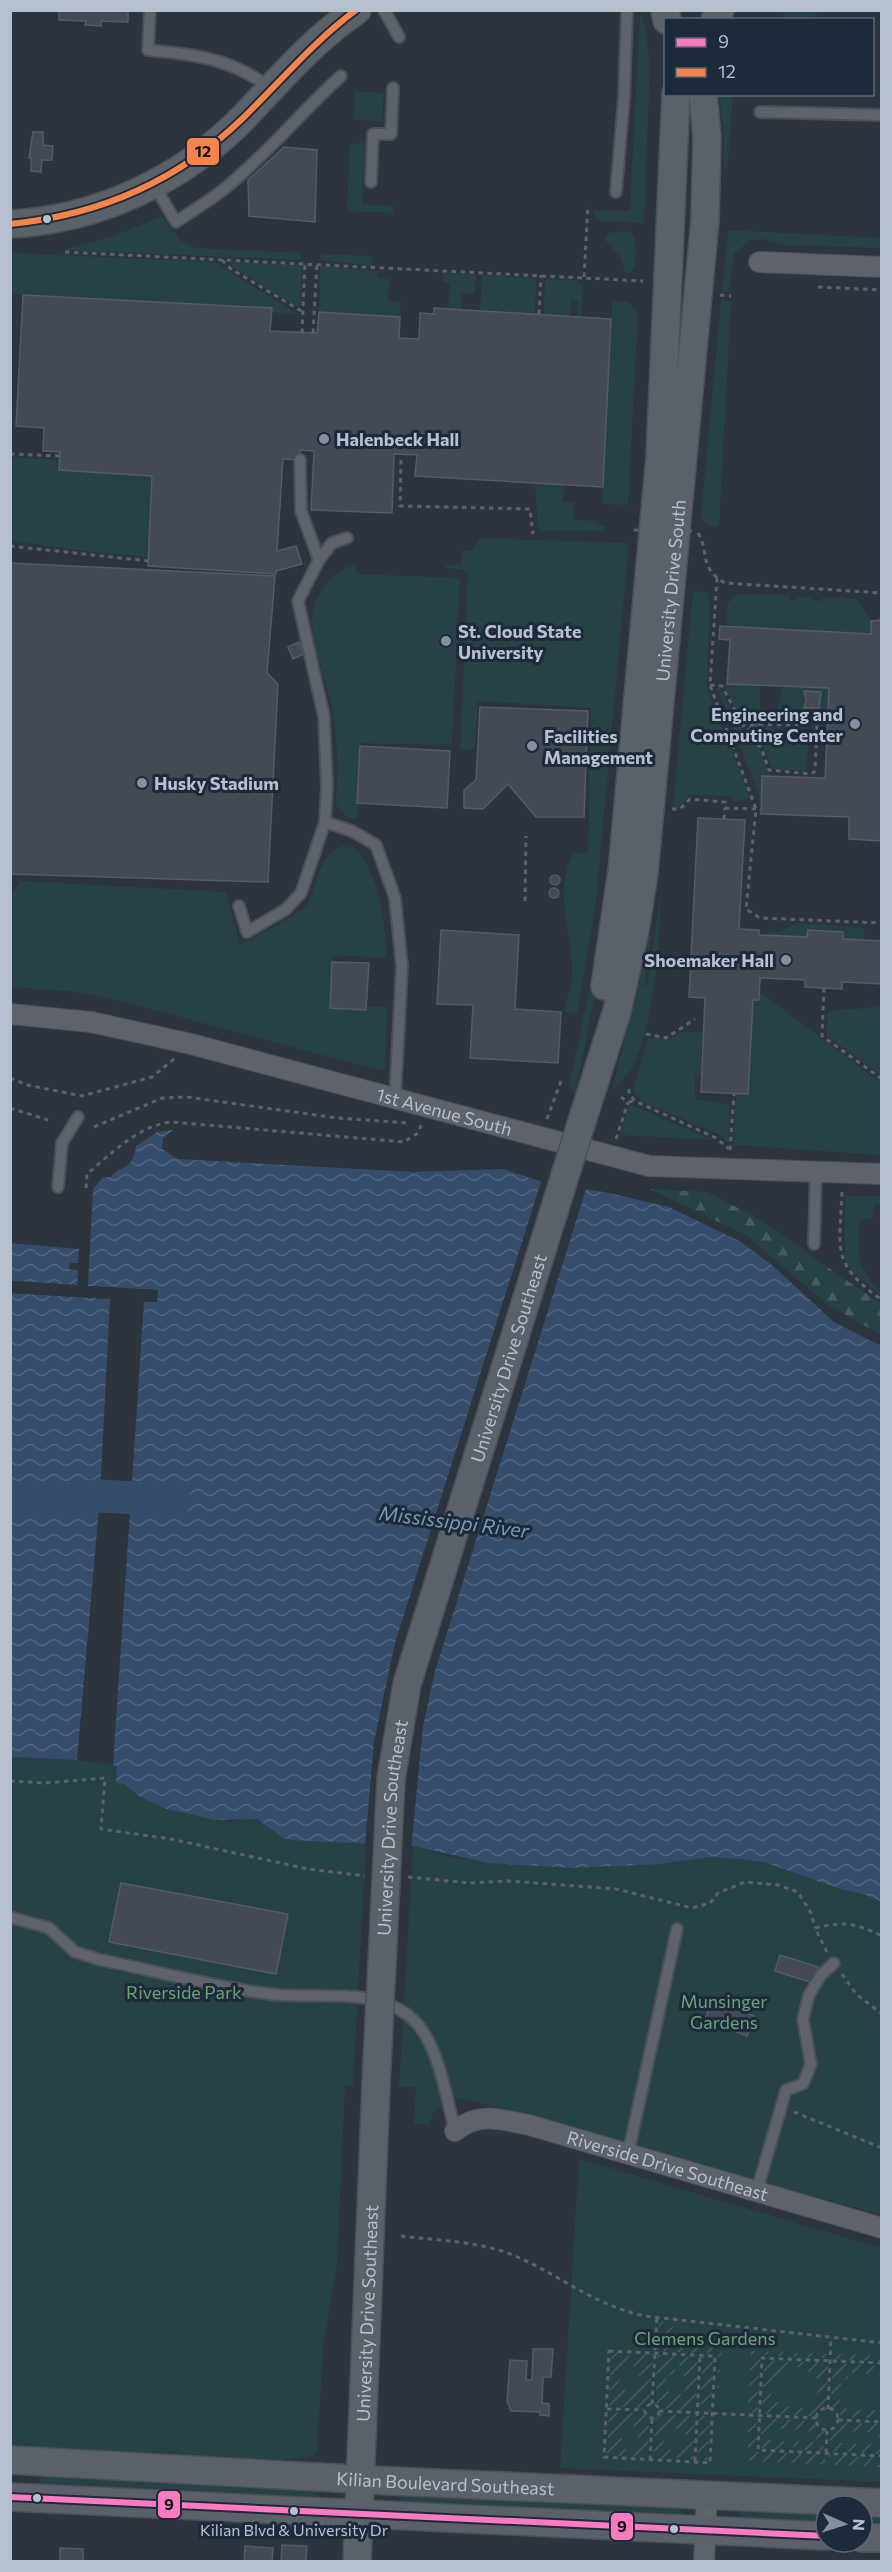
<svg xmlns="http://www.w3.org/2000/svg" width="892" height="2572" viewBox="0 0 892 2572" font-family="Commissioner,sans-serif">
  <style>
    .green { fill: #274245; fill-rule: evenodd }
    .forest { fill: url(#forest-firs) }
    .garden { fill: url(#garden-furrows) }
    .water { fill: url(#water-waves) }
    .pier { fill: #2c343e }
    .lines { fill: none; stroke-linecap: round; stroke-linejoin: round }
    .river { stroke: #354d6a; stroke-width: 33 }
    .building { fill: #444a53; stroke: #545b65; stroke-width: 1.5 }
    .lane-casing { stroke: #4b5058; stroke-width: 14 }
    .street-casing { stroke: #4b5058; stroke-width: 22 }
    .secondary-casing { stroke: #4b5058; stroke-width: 30 }
    .path { stroke: #5a6168; stroke-width: 3; stroke-dasharray: 4.5 4.5; stroke-linecap: butt }
    .lane { stroke: #5d626b; stroke-width: 10 }
    .street { stroke: #5d626b; stroke-width: 20 }
    .secondary { stroke: #5b6169; stroke-width: 27 }
    .secondary-bridge-casing { stroke: #4b5058; stroke-width: 30; stroke-linecap: butt }
    .path-bridge { stroke: #5a6168; stroke-width: 3; stroke-dasharray: 4.5 4.5; stroke-linecap: butt }
    .secondary-bridge { stroke: #5b6169; stroke-width: 27 }
    .bus-1-casing { stroke: #1d2a3a; stroke-width: 10 }
    .bus-2-casing { stroke: #1d2a3a; stroke-width: 10 }
    .bus-1 { stroke: #fe7ac1; stroke-width: 6 }
    .bus-2 { stroke: #f8844c; stroke-width: 6 }
    .bus-dot { fill: #b7c0ce; stroke: #1d2a3a; stroke-width: 2 }
    .poi-dot { fill: #868f9c; stroke: #1d2a3a; stroke-width: 2 }
    .labels { text-anchor: middle; dominant-baseline: central; stroke-width: 6; stroke-linejoin: round; paint-order: stroke }
    .bus-label { font-size: 16px; fill: #b7c0ce; stroke: #1d2a3a }
    .poi-label { font-size: 18px; font-weight: bold; fill: #b7c0ce; stroke: #1d2a3a; text-anchor: start }
    .street-label { font-size: 18px; fill: #b7c0ce; stroke: #1d2a3a }
    .park-label { font-size: 18px; fill: #6ba276; stroke: #1d2a3a }
    .water-label { font-size: 20px; font-style: italic; fill: #7b98b8; stroke: #1d2a3a }
    .line-badge { stroke: #1d2a3a; stroke-width: 2 }
    .pale-badge-label { font-size: 16px; text-anchor: middle; font-weight: bold; fill: #111 }
  </style>
  <defs>
    <pattern id="forest-firs" width="22" height="20" patternUnits="userSpaceOnUse" patternTransform="scale(1.5)"><rect width="22" height="20" fill="#274245"/><path d="M5 1l3.5 6h-7zM16 11l3.5 6h-7z" fill="#445c5f"/></pattern>
    <pattern id="garden-furrows" width="10" height="10" patternUnits="userSpaceOnUse" patternTransform="scale(1.5)"><rect width="10" height="10" fill="#274245"/><path d="M-1 1l2-2M0 10L10 0M9 11l2-2" fill="none" stroke="#445c5f"/></pattern>
    <pattern id="water-waves" width="16" height="10" patternUnits="userSpaceOnUse" patternTransform="scale(1.5)"><rect width="16" height="10" fill="#354d6a"/><path d="M0 5q4-4 8 0t8 0" fill="none" stroke="#50657e"/></pattern>
  </defs>
  <rect width="100%" height="100%" fill="#2c343e"/>
  <g class="green">
    <path d="M781,11H820L809,20L789,19Z"/>
    <path d="M640,12L646,31L650,65L644,223L598,221L592,211H630Z"/>
    <path d="M355,91L384,93L382,122L353,119Z"/>
    <path d="M719,95H733L727,169L724,168V136Z"/>
    <path d="M365,143L362,204L393,206V213L347,211L350,144Z"/>
    <path d="M162,216L180,240L193,248L301,253V258L299,260L64,250L113,236Z"/>
    <path d="M728,230L881,238V248L784,245L764,239L750,240L734,254L729,292L722,293Z"/>
    <path d="M624,231L633,234C637,244 638,268 629,274L626,273L619,255L604,239L609,233Z"/>
    <path d="M10,253L214,262L298,314L271,312V308L11,294Z"/>
    <path d="M321,254L373,256L372,266L321,260Z"/>
    <path d="M230,262L302,265L300,308L232,267Z"/>
    <path d="M320,266L378,271V278L389,279L388,302H401L400,317L319,312Z"/>
    <path d="M443,273L476,275L475,294L462,293V310L448,309L450,283L443,282Z"/>
    <path d="M482,275L536,278L535,314L480,311Z"/>
    <path d="M545,279L578,280V284H583L581,317H577L578,301L571,300L570,316L544,315Z"/>
    <path d="M721,299L731,302L719,527L708,526L701,517Z"/>
    <path d="M612,302H628L638,314L628,505L602,504Z"/>
    <path d="M10,457L60,460L59,470L152,476L148,557L93,552L11,541Z"/>
    <path d="M535,483L574,485H564L563,502L574,503L573,520L599,521V525L606,526V531H538Z"/>
    <path d="M480,538L629,543L595,911L577,1014L564,1011C567,1000 572,986 572,974C573,933 552,894 573,854L588,853L591,708L478,701L475,748L460,750L468,573L464,570L446,568V565H461L462,550L471,551Z"/>
    <path d="M356,565V574L460,578L452,745L355,743L359,744L358,816L356,819L347,818L336,805C338,772 338,741 332,708C325,669 293,615 329,581C338,573 344,567 356,565Z"/>
    <path d="M693,591L707,592L710,601L707,689L750,798L733,802V796L690,795L678,808L673,806Z"/>
    <path d="M735,595H789V600L797,601V597H813L814,601H821L822,598H855L871,621V634L726,627L727,604Z"/>
    <path d="M724,685H760V708L777,709L783,686L829,688L828,716L815,715L800,724L762,723L751,716V721L743,722ZM804,692L819,700V708L804,707Z"/>
    <path d="M719,687L748,740L759,748L770,776H762V802L717,688Z"/>
    <path d="M763,726L775,727L774,735L788,734L809,741L806,771L773,769L763,746L752,738L745,727L763,731Z"/>
    <path d="M342,846L357,849C381,882 384,918 387,958L332,955L330,1006L387,1007L385,1069H375L124,1002L78,992L11,987L10,897L20,881L226,892L240,944C254,937 301,915 307,904C320,881 315,860 342,846Z"/>
    <path d="M661,891C658,949 657,1010 634,1064C630,1074 618,1084 611,1093L639,983L648,936H652L644,986H647Z"/>
    <path d="M797,923L864,928L865,940L843,939V932L808,930L807,937L767,935V932L777,933Z"/>
    <path d="M602,929L597,985L575,1094L569,1086Z"/>
    <path d="M760,992L881,1083V1155L733,1145L736,1094H748L753,1000H759Z"/>
    <path d="M881,1005V1075L827,1036V1014C844,1005 863,1012 881,1005Z"/>
    <path d="M682,1032H704L702,1074L695,1073V1099L729,1104V1143L718,1134L641,1101L633,1090L648,1038L670,1040Z"/>
    <path d="M629,1104L713,1140L620,1135Z"/>
    <path d="M845,1196H881V1204H874L873,1219H860C858,1253 855,1267 881,1292V1296L852,1271L845,1260Z"/>
    <path d="M10,1757L77,1760L113,1765L117,1766L124,1784L140,1797L166,1809L231,1822L247,1817L257,1819L283,1838L366,1843L353,2085H345L337,2264L323,2349L317,2450L314,2456L281,2460L11,2446Z"/>
    <path d="M413,1846L460,1859L573,1868L660,1864L710,1857L739,1859L767,1863L837,1888L866,1895L881,1902V2215L467,2099C449,2098 434,2105 429,2124H414L416,2087H399Z"/>
    <path d="M579,2159L881,2248V2482L560,2468Z"/>
    <path d="M399,2466L546,2473V2477L396,2469Z"/>
    <path d="M557,2473L881,2488V2496L557,2478Z"/>
    <path d="M45,2475L317,2489L321,2499L40,2486V2479Z"/>
    <path d="M403,2493L677,2504L682,2513L681,2517L402,2504L400,2497Z"/>
    <path d="M741,2509L826,2511V2527L738,2518Z"/>
    <path d="M862,2513L881,2514V2529H862Z"/>
  </g>
  <path class="forest" d="M650,1189L706,1192L754,1216L881,1304V1335L827,1304L746,1235Z"/>
  <g class="garden">
    <path d="M659,2321L673,2323V2328L664,2336L665,2341L722,2346L717,2410L718,2354L658,2351Z"/>
    <path d="M751,2351L828,2354V2358L760,2355L757,2413H752L748,2410Z"/>
    <path d="M611,2352L629,2354L628,2372L622,2374L619,2381L621,2389L630,2392L638,2390L642,2382L640,2376L633,2372V2354L652,2355L650,2401L643,2408L609,2406Z"/>
    <path d="M834,2354L881,2356V2361L833,2359Z"/>
    <path d="M657,2355L676,2356L675,2373C666,2374 663,2382 666,2390L675,2395L683,2394L688,2383L685,2376L679,2373L680,2357H698L695,2410L662,2409L656,2402Z"/>
    <path d="M702,2357L713,2358L712,2380L707,2384L712,2389L710,2411L700,2410Z"/>
    <path d="M764,2360L794,2362V2371L781,2370L780,2375L772,2378L771,2397L776,2399L779,2406L809,2408L817,2400L818,2380L811,2372L798,2370V2362L828,2363L826,2406L818,2409L814,2416L762,2414Z"/>
    <path d="M833,2363L862,2365V2373H850L848,2378L841,2382L840,2401L847,2409L877,2410L881,2404V2419L841,2417L839,2411L831,2406Z"/>
    <path d="M866,2365L881,2366V2380L879,2374H866Z"/>
    <path d="M609,2412L643,2413L649,2420L648,2457L629,2456L630,2445L637,2442L639,2432L636,2426L626,2425L621,2428L619,2435L626,2444L625,2456L607,2455Z"/>
    <path d="M661,2414L695,2416L693,2459L675,2458L676,2447C684,2444 688,2437 684,2429H668L664,2442L671,2447V2458H653L655,2420Z"/>
    <path d="M700,2416H710L709,2434L705,2438L709,2443L707,2460H697Z"/>
    <path d="M748,2418L757,2419L756,2452L822,2455V2460H829V2455L881,2458V2467L748,2461Z"/>
    <path d="M762,2418L814,2421L817,2428L824,2432L823,2451L793,2450L794,2441L815,2442L816,2438L808,2430L778,2429L770,2436V2440L789,2441L790,2450L760,2448Z"/>
    <path d="M841,2423L881,2424V2441L876,2433L846,2431L838,2438L837,2443L857,2444V2452L829,2451L830,2432L838,2428Z"/>
    <path d="M862,2444L881,2445V2454L862,2453Z"/>
  </g>
  <g class="water">
    <path d="M173,1130L163,1138L162,1149L178,1159L413,1172L503,1169L543,1182L609,1193L669,1207L741,1242L773,1266L834,1322L881,1346V1902L866,1895L837,1888L767,1863L739,1859L710,1857L660,1864L573,1868L488,1863L413,1846L292,1840L283,1838L257,1819L216,1820L166,1809L140,1797L124,1784L116,1783L117,1766L113,1765L144,1302H157V1290L88,1286L93,1189L103,1177H111C122,1163 133,1171 136,1146L157,1132Z"/>
    <path d="M10,1243L79,1249L78,1263H70L69,1269L78,1270L77,1285L11,1281Z"/>
    <path d="M10,1293L110,1299L100,1496L77,1760L11,1757Z"/>
  </g>
  <g class="pier">
    <path d="M542,1179L587,1186L435,1671L423,1726L411,1849L365,1846L374,1742L395,1643Z"/>
    <path d="M11,1281L77,1285H80L77,1288L10,1284Z"/>
    <path d="M85,1286L158,1290L157,1302H141L144,1299H154L155,1293L88,1289Z"/>
    <path d="M11,1290L110,1296L113,1299L11,1293Z"/>
  </g>
  <g class="lines">
    <path class="river" d="M10,1501L100,1496L175,1500"/>
  </g>
  <g class="building">
    <path d="M59,10H128V22L101,21V26L85,25L86,21L59,20Z"/>
    <path d="M33,132H43V145L53,146L52,160H42L41,172L31,171V158H29Z"/>
    <path d="M284,147L317,150L315,222L249,216L248,180Z"/>
    <path d="M23,295L272,308L270,331L317,333L319,312L400,317L399,338L419,339L420,313L434,314V308L611,319L603,487L415,476L417,455L394,454L392,513L311,510L314,451L300,450V460L283,459L277,551L296,546L302,564L276,571V574L148,566L152,476L59,470L60,452L43,451L44,428L16,426Z"/>
    <path d="M10,563L275,576L267,673L278,684L268,882L10,874Z"/>
    <path d="M881,620L882,841L849,839V817L761,814L762,776L825,778L829,688L727,684L730,640L719,639L720,626L871,634V621Z"/>
    <path d="M299,642L304,654L293,659L288,647Z"/>
    <path d="M804,691L821,692L819,708H804L806,700Z"/>
    <path d="M480,707L588,711L584,817H536L508,784L483,809L464,808V790L476,780Z"/>
    <path d="M750,716L758,718L765,716L762,724L763,732L756,729L748,730L752,724Z"/>
    <path d="M360,746L450,751L447,808L357,803Z"/>
    <path d="M698,818L745,820L739,929L759,930V935L807,937L808,930L843,932V939L882,941V984L842,982V989L805,987V980L760,978L759,1000H753L748,1094L701,1092L705,998L689,997Z"/>
    <circle cx="555" cy="880" r="5"/>
    <circle cx="554" cy="893" r="5"/>
    <path d="M441,930L519,935L515,1009L561,1012L558,1063L470,1058L473,1005L437,1004Z"/>
    <path d="M332,962L369,963L366,1010L330,1008Z"/>
    <path d="M121,1883L288,1914L276,1974L109,1942Z"/>
    <path d="M780,1955L818,1967L813,1983L775,1971Z"/>
    <path d="M712,2001L754,2016L747,2036L705,2020Z"/>
    <path d="M533,2349H553L551,2377H543L542,2403L549,2404V2416L540,2415V2412L511,2411L507,2401L510,2360L527,2361L526,2380H532Z"/>
    <path d="M282,2545L307,2546L306,2562H281Z"/>
    <path d="M245,2546L273,2548L272,2562H244Z"/>
    <path d="M60,2548L83,2549V2562H60Z"/>
  </g>
  <g class="lines">
    <defs>
      <g id="lane">
        <path d="M150,10L148,50C193,54 233,59 270,88"/>
        <path d="M384,10L399,37"/>
        <path d="M760,112L882,115"/>
        <path d="M371,182L373,134H391L393,88"/>
        <path d="M154,185L176,222C193,210 213,199 229,185C269,152 302,111 341,76"/>
        <path d="M616,192L624,98L627,11"/>
        <path d="M300,460L301,511L319,560"/>
        <path d="M325,822L352,831L376,845L395,898L402,966L395,1099"/>
        <path d="M239,906L247,932L285,910L301,893L325,822L327,787L324,717L298,601L319,560L332,543L347,538"/>
        <path d="M58,1187L62,1143L78,1117"/>
        <path d="M814,1244L816,1171"/>
        <path d="M10,1917L49,1928L75,1952L101,1960C157,1971 213,1987 270,1994C315,2000 368,1986 408,2015C438,2037 446,2097 455,2131"/>
        <path d="M628,2154L677,1929"/>
        <path d="M760,2180L786,2090L803,2084L811,2064L803,2019L809,1995L821,1975L834,1963"/>
      </g>
      <g id="street">
        <path d="M759,262L882,267"/>
        <path id="s1" d="M10,1014L91,1022L191,1044L649,1166L882,1174"/>
        <path id="s2" d="M455,2131C479,2111 501,2120 529,2125L882,2228"/>
        <path d="M704,2562L707,2494"/>
      </g>
      <g id="secondary">
        <path d="M665,10L667,20"/>
        <path d="M715,20L720,10"/>
        <path d="M10,224C98,220 184,179 245,116C281,78 313,40 357,10"/>
        <path d="M605,986L622,871L660,457L676,94"/>
        <path id="s3" d="M582,1121L617,1011L635,930L644,873L705,220L707,137L703,94"/>
        <path id="s4" d="M10,2460L390,2481L882,2503"/>
        <path d="M10,2497L826,2536"/>
        <path d="M862,2538H882"/>
        <path id="s5" d="M357,2562L376,2085"/>
      </g>
    </defs>
    <use href="#lane" class="lane-casing"/>
    <use href="#street" class="street-casing"/>
    <use href="#secondary" class="secondary-casing"/>
    <g class="path">
      <path d="M65,252L643,281"/>
      <path d="M222,260L231,269L303,312"/>
      <path d="M584,277L588,205"/>
      <path d="M818,287L882,290"/>
      <path d="M720,295L731,296"/>
      <path d="M539,314L541,275"/>
      <path d="M302,333L305,262"/>
      <path d="M313,333L317,263"/>
      <path d="M10,454L60,456"/>
      <path d="M401,460L400,506L530,509L533,534"/>
      <path d="M698,533C710,553 698,567 725,583L882,593"/>
      <path d="M10,546L148,561"/>
      <path d="M717,578L710,685L756,809L746,909L760,918L882,923"/>
      <path d="M881,620L882,613"/>
      <path d="M710,685L722,686L751,740L761,747L769,770L811,774L815,771L817,722L809,720L797,725L742,724"/>
      <path d="M817,722L818,715"/>
      <path d="M672,809H680L690,799L725,802V808L756,809"/>
      <path d="M724,819L725,808"/>
      <path d="M525,901L526,836"/>
      <path d="M824,988L822,1036L882,1079"/>
      <path d="M646,1034L666,1038L695,1019"/>
      <path d="M10,1078L27,1085L82,1096L152,1077L174,1059"/>
      <path d="M629,1089V1094L635,1101L716,1138L729,1149"/>
      <path d="M621,1097L628,1102L635,1101"/>
      <path d="M10,1108L48,1120"/>
      <path d="M547,1119L561,1081"/>
      <path d="M94,1127L162,1098L187,1097L337,1118L409,1123"/>
      <path d="M616,1139L628,1102"/>
      <path d="M730,1150L734,1094"/>
      <path d="M86,1188L87,1174C112,1153 139,1125 172,1122L404,1142L418,1133L421,1125"/>
      <path d="M842,1192C840,1250 830,1263 882,1300"/>
      <path d="M10,1781L45,1783L105,1778L101,1829L171,1839L308,1869L365,1876"/>
      <path d="M408,1877L470,1883L509,1881L616,1889L692,1908L710,1903L718,1893L745,1882L778,1885L798,1892L811,1913L815,1928"/>
      <path d="M827,1952L815,1928C844,1921 855,1923 882,1936"/>
      <path d="M842,1974L856,1994L882,2014"/>
      <path d="M794,2112L882,2148"/>
      <path d="M401,2236C434,2240 470,2241 502,2251C554,2269 588,2304 645,2316L882,2343"/>
      <path d="M609,2351L715,2356L710,2463L604,2457Z"/>
      <path d="M882,2363L762,2358L758,2450L882,2456"/>
      <circle cx="652" cy="2411" r="7"/>
      <path d="M652,2404L657,2317"/>
      <circle cx="827" cy="2419" r="11"/>
      <path d="M607,2409L644,2410"/>
      <path d="M828,2409L831,2339"/>
      <path d="M659,2411L817,2418"/>
      <path d="M838,2420L882,2422"/>
      <path d="M826,2453L827,2431"/>
      <path d="M650,2460L652,2418"/>
      <path d="M695,2461L700,2355"/>
    </g>
    <use href="#lane" class="lane"/>
    <use href="#street" class="street"/>
    <use href="#secondary" class="secondary"/>
    <defs>
      <g id="secondary-bridge">
        <path id="s6" d="M376,2085L391,1779L407,1684L582,1121"/>
      </g>
    </defs>
    <use href="#secondary-bridge" class="secondary-bridge-casing"/>
    <path class="path-bridge" d="M634,530L692,531"/>
    <use href="#secondary-bridge" class="secondary-bridge"/>
    <defs>
      <path id="bus-1" d="M10,2497L826,2536"/>
      <path id="bus-2" d="M10,224C100,215 178,181 243,118C281,81 313,42 356,10"/>
    </defs>
    <use href="#bus-1" class="bus-1-casing"/>
    <use href="#bus-2" class="bus-2-casing"/>
    <use href="#bus-1" class="bus-1"/>
    <use href="#bus-2" class="bus-2"/>
  </g>
  <g class="bus-dot">
    <circle cx="47" cy="219" r="5"/>
    <circle cx="37" cy="2498" r="5"/>
    <circle cx="294" cy="2511" r="5"/>
    <circle cx="674" cy="2529" r="5"/>
  </g>
  <g class="poi-dot">
    <circle cx="324" cy="439" r="6"/>
    <circle cx="446" cy="641" r="6"/>
    <circle cx="855" cy="724" r="6"/>
    <circle cx="532" cy="746" r="6"/>
    <circle cx="142" cy="783" r="6"/>
    <circle cx="786" cy="960" r="6"/>
  </g>
  <g class="labels">
    <g class="bus-label">
      <text x="294" y="2529">Kilian Blvd &amp; University Dr</text>
    </g>
    <g class="poi-label">
      <text x="336" y="439">Halenbeck Hall</text>
      <text x="458" y="631">St. Cloud State<tspan x="458" dy="21">University</tspan></text>
      <text x="843" y="714" text-anchor="end">Engineering and<tspan x="843" dy="21">Computing Center</tspan></text>
      <text x="544" y="736">Facilities<tspan x="544" dy="21">Management</tspan></text>
      <text x="154" y="783">Husky Stadium</text>
      <text x="774" y="960" text-anchor="end">Shoemaker Hall</text>
    </g>
    <g class="street-label">
      <text stroke="none"><textPath href="#s3" startOffset="540">University Drive South</textPath></text>
      <text stroke="none"><textPath href="#s1" startOffset="446">1st Avenue South</textPath></text>
      <text stroke="none"><textPath href="#s6" startOffset="744">University Drive Southeast</textPath></text>
      <text stroke="none"><textPath href="#s6" startOffset="258">University Drive Southeast</textPath></text>
      <text stroke="none"><textPath href="#s2" startOffset="222">Riverside Drive Southeast</textPath></text>
      <text stroke="none"><textPath href="#s5" startOffset="249">University Drive Southeast</textPath></text>
      <text stroke="none"><textPath href="#s4" startOffset="436">Kilian Boulevard Southeast</textPath></text>
    </g>
    <g class="park-label">
      <text x="184" y="1992">Riverside Park</text>
      <text x="724" y="2001">Munsinger<tspan x="724" dy="21">Gardens</tspan></text>
      <text x="705" y="2338">Clemens Gardens</text>
    </g>
    <g class="water-label">
      <text transform="translate(454 1521) rotate(7)">Mississippi River</text>
    </g>
  </g>
  <g class="line-badge">
    <rect x="186" y="137" width="34" height="29" rx="6" fill="#f8844c"/>
    <rect x="157" y="2490" width="24" height="29" rx="6" fill="#fe7ac1"/>
    <rect x="610" y="2512" width="24" height="29" rx="6" fill="#fe7ac1"/>
  </g>
  <g class="pale-badge-label">
    <text x="203" y="157">12</text>
    <text x="169" y="2510">9</text>
    <text x="622" y="2532">9</text>
  </g>
  <rect width="892" height="2572" fill="none" stroke="#b7c0ce" stroke-width="24"/>
  <rect x="664" y="18" width="210" height="78" fill="#1d2a3a" stroke="#5b6675" stroke-width="1.5"/>
  <rect x="676" y="38" width="30" height="9" fill="#fe7ac1" stroke="#5b6675" stroke-width="1.5"/>
  <text x="718" y="48" font-size="18" fill="#b7c0ce">9</text>
  <rect x="676" y="68" width="30" height="9" fill="#f8844c" stroke="#5b6675" stroke-width="1.5"/>
  <text x="718" y="78" font-size="18" fill="#b7c0ce">12</text>
  <g transform="translate(844 2524) rotate(93)"><circle r="28" fill="#1d2a3a" stroke="#5b6675" stroke-width="1.5"/>
  <path d="M0-4.5L10 22L0 15L-10 22Z" fill="#868f9c"/>
  <text y="-9" font-size="16" font-weight="bold" text-anchor="middle" fill="#b7c0ce">N</text>
  </g>
</svg>
